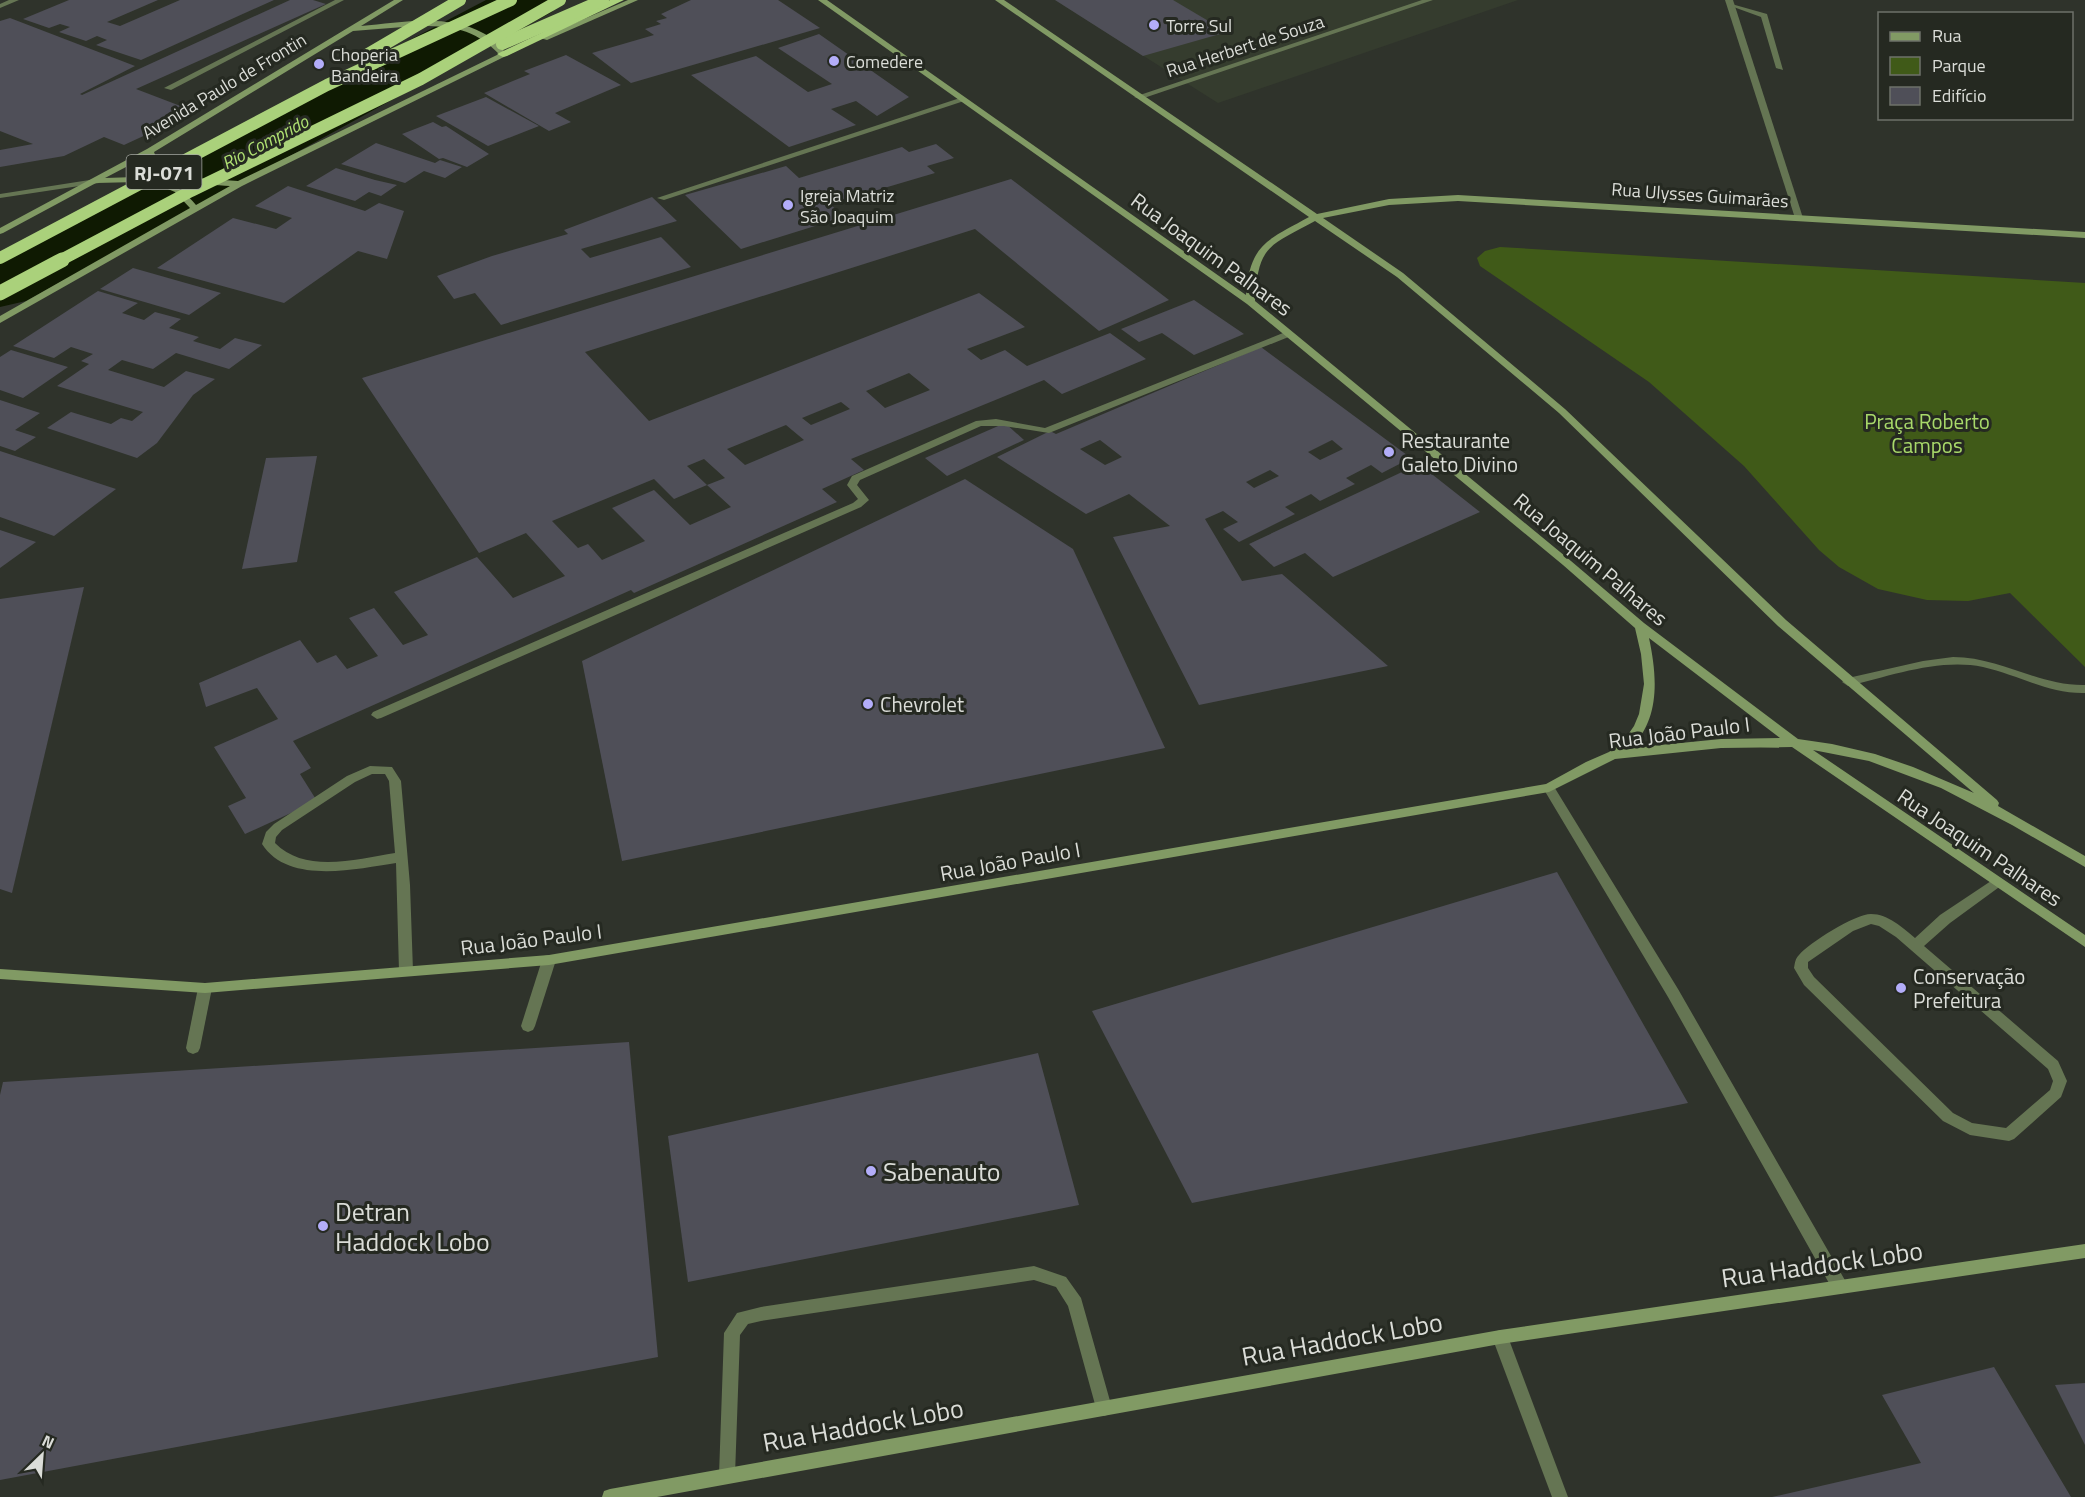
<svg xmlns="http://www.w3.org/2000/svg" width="2085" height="1497" viewBox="0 0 2085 1497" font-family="'Titillium Web',sans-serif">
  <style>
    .built { fill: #353c2e }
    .green { fill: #405a18 }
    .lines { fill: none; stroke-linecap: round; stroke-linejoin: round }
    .river { fill: #0f1a02; fill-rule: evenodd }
    .building { fill: #4f4f58; fill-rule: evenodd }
    .lane { fill: #657553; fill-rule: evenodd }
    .street { fill: #657553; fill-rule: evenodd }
    .secondary { fill: #819a64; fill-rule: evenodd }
    .highway { fill: #aad17b; fill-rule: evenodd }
    .highway-bridge-far1 { stroke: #aad17b; stroke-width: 12 }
    .highway-bridge { stroke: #aad17b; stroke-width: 15 }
    .poi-dot { fill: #b3adf9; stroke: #252921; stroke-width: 2 }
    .labels { text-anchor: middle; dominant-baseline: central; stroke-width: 6; stroke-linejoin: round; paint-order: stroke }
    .far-poi-label { font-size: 18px; fill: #dbddd8; stroke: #252921; text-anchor: start }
    .far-street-label { font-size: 18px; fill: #dbddd8; stroke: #252921 }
    .far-water-label { font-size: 18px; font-style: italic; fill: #b1e273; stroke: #252921 }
    .shield { fill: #252921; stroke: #a4a7a1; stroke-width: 1.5 }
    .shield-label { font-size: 20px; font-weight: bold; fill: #dbddd8 }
    .street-label { font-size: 21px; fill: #dbddd8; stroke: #252921 }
    .park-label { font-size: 21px; fill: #a8d96a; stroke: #252921 }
    .poi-label { font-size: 21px; fill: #dbddd8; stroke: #252921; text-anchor: start }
    .near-poi-label { font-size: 26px; fill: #dbddd8; stroke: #252921; text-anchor: start }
    .near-street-label { font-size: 26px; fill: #dbddd8; stroke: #252921 }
  </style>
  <rect width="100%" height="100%" fill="#2f332b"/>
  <path class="built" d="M1055,0H1518L1218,103Z"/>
  <path class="green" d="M1500,247L2085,283V667L2010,593L1968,601L1927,600L1878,589L1839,567L1819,550L1744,466L1649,382L1480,266L1477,258L1485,251Z"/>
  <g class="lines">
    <path class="river" d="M486,0H560L552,12L26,301L0,307V255Z"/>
  </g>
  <g class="building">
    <path d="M69,0H158L107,22L120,26L180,0H274L141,60L96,45L107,40L97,36L86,41L59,32L70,27L60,24L49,28L23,19Z"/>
    <path d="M290,0H313L326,4L136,89L191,110L165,126L124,145L104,137L64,156L0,167V150L33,144L0,131V21L10,18L135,66L80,94L82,95Z"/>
    <path d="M691,0H778L820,28L631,83L592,53L654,35L645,29L661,24L656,21L667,18L661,14Z"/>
    <path d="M1055,0H1173L1227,32L1143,56Z"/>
    <path d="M819,34L909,97L877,116L856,101L831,109L856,125L789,147L691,75L756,56L808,92L832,84L778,48Z"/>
    <path d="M566,55L621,85L555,113L571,122L549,131L484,93L530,74L524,71Z"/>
    <path d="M486,97L539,126L488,146L436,116Z"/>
    <path d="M433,122L442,127L446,126L489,154L467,167L443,158L439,159L402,134Z"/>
    <path d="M376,143L435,163L440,160L462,167L445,178L424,171L405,183L341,164Z"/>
    <path d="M936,144L954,158L927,166L935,173L830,204L844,217L741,249L685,195L786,166L799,178L902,147L909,152Z"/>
    <path d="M336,168L375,180L397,185L381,196L369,192L355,201L306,186Z"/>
    <path d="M1011,179L1169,300L1099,331L975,229L585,352L649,421L979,293L1025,327L967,349L981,360L1005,350L1027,366L1110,333L1146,359L1062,394L1044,380L851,459L864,470L822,489L837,502L634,593L631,590L293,741L311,768L300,774L317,801L245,834L228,806L246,798L214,747L278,719L257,688L206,707L199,683L300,640L317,663L336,655L347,669L378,656L349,618L374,608L403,645L428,635L394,592L477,557L513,598L565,576L526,533L479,553L362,378ZM909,373L930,390L885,408L866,391ZM841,402L850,409L811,425L802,418ZM786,425L804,440L745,465L727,449ZM704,459L725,478L707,485L731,507L690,525L654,490L612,508L645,541L602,560L588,544L578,548L552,521L654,479L674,499L707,485L687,466Z"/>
    <path d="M288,186L365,211L379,203L404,211L387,259L358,251L284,303L157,268L233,218L276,229L292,218L255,206Z"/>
    <path d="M652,197L677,221L581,249L590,258L661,237L691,267L501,325L475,293L454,299L437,276L492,256L568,234L564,230Z"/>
    <path d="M133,268L221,293L189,315L100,289Z"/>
    <path d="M98,291L138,303L122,313L144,320L155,312L181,319L169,328L199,337L193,341L220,349L235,338L262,345L229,369L176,353L153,369L122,360L108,370L164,387L186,371L215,379L193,395L157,443L137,458L47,428L71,412L111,424L121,418L132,421L143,412L57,386L89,364L81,361L93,354L71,347L54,358L13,346Z"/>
    <path d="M1194,300L1244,334L1194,355L1162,333L1139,342L1121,329Z"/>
    <path d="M1261,347L1411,458L1382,473L1371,465L1346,478L1355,484L1320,501L1311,494L1285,507L1295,514L1239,542L1223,529L1238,522L1223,511L1205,519L1242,581L1282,574L1388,666L1199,705L1113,537L1170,526L1129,494L1086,514L997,457L1050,431L1056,434ZM1100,440L1122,457L1105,465L1080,449ZM1332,440L1343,449L1320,460L1308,452ZM1270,470L1279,476L1254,488L1246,482Z"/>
    <path d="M11,350L68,367L23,398L0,390V357Z"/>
    <path d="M0,400L40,413L15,430L36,437L15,451L0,446Z"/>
    <path d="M1005,423L1024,440L947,476L925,458Z"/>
    <path d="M0,451L116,489L54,536L0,517Z"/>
    <path d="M317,456L297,562L242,569L266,458Z"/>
    <path d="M1419,464L1480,512L1333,577L1305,553L1274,567L1249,544Z"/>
    <path d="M965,479L1073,549L1165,748L622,861L582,661Z"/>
    <path d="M0,530L36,542L0,568Z"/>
    <path d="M84,587L12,893L0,889V599Z"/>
    <path d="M1557,872L1688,1103L1192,1203L1092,1011Z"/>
    <path d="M629,1042L658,1357L0,1480V1095L3,1082Z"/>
    <path d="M1038,1053L1079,1205L688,1282L668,1136Z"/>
    <path d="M1994,1367L2071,1497H1772L1921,1463L1882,1395Z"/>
    <path d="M2085,1383V1445L2055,1385Z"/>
  </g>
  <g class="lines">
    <g class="lane">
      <path d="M335,0H344L171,90L164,88Z"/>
      <path d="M1728,3L1767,14L1783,70L1776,68L1761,17L1728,5Z"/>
      <path d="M960,98L967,100L664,200L657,198Z"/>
      <path d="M1288,331L1291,332V336L1049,433L1004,426H981L860,480L857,485L869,500L861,507L381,718L377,719L371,715L373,712L853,503L858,499L847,485L852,476L976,421L996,419L1045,428Z"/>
      <path d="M1953,657C2000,657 2039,686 2085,685V693C2048,694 2019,675 1983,667C1939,658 1891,676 1848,686L1842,682L1848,678L1923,661Z"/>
      <path d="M370,766L392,767L401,781L410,885L413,971L411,975L406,976L401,975L399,971L396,863C356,869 288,885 262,844L266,832L274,824L347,776ZM372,774H385L389,781L395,853C357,859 305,874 275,843L276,837L282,830L355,782Z"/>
      <path d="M1549,784L1553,785L1678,989L1846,1282L1848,1287L1846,1292L1840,1294L1834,1292L1668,997L1543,788Z"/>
      <path d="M1997,877L2002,879L2003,882L2002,885L1950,923L1924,946L2058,1061L2067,1081L2061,1097L2014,1139L2009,1141L1970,1135L1943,1121L1804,985L1794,968C1795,963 1795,959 1799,955C1809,943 1855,914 1871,914C1888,914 1903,928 1915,938L1940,915ZM1871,924L1879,926L1896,937L2048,1069L2053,1081L2050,1090L2006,1128L1972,1123L1953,1113L1814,977L1808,968V962L1853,931Z"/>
      <path d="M549,955L554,956L556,960L535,1026L533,1030L528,1032L523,1030L521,1026L542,960L544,956Z"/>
      <path d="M205,983L210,984L212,988L200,1048L198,1052L193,1054L188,1052L186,1048L198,988L200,984Z"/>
      <path d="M1034,1266L1066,1277L1081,1298L1112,1408L1110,1414L1104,1416L1098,1414L1096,1408L1068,1306L1056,1287L1034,1280L761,1321L748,1324L740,1335L735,1475L733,1481L727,1483L721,1481L719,1475L724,1333L737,1313L761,1307Z"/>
    </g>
    <g class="street">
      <path d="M9,0H19L0,8V4Z"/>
      <path d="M1422,0H1433L1141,99L1134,97Z"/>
      <path d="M1725,0H1733L1803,218L1802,220L1795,218Z"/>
      <path d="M96,179H99V183L0,198V194Z"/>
      <path d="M1500,1330L1506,1332L1508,1337L1568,1497H1552L1492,1337L1494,1332Z"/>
    </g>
    <g class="secondary">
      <path d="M394,0H403L361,26C400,23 446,13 483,33C492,37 498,45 505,52L514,48L518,50L242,186L0,323V316L190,208L175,192L156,184L137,182L96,183L3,233L0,234V228L147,149ZM416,26C451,26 474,28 499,54L238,181L194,178L174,173L158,163L154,152L353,31ZM147,156C159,185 204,184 230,186L196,205C169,172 144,177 105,178Z"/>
      <path d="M628,0H638L547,40L540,38Z"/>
      <path d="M818,0H827L1246,295C1250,243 1268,240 1309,217L995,0H1004L1317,214L1389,199L1458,195L2085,232V238L1458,201L1389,205L1323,218L1403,273L1565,409L1786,620L1997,800L1999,803L1998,806L2085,856V867L2012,825L1941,788L1869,761L1813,750L2085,935V947L1792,747L1721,748L1615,759L1549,792L549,965L205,993L0,979V969L205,983L549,955L1546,784L1586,762L1609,752L1625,739L1634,726L1639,714L1644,684L1641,654L1635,628L1563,565L1247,304ZM1315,221L1397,277L1559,413L1778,626L1974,793L1913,767L1875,754L1832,744L1798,739L1644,623L1571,561L1255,301C1258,245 1269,246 1315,221ZM1649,638L1780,738L1721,739L1630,748C1661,720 1657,675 1649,638Z"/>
      <path d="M2085,1244V1258L1500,1344L657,1497H602L604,1491L610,1489L1500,1330Z"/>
    </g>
    <path class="highway" d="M610,0H624L507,56L503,57L497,54Z"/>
    <g class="highway-bridge-far1">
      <path d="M502,44L603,0"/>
      <path d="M363,57L460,0"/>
      <path d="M0,258L327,85L511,0"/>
      <path d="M59,261L191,191L421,79L560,0"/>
    </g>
    <path class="highway-bridge" d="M0,293L62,260"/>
  </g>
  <g class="poi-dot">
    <circle cx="1154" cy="25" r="6"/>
    <circle cx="834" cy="61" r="6"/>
    <circle cx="319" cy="64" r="6"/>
    <circle cx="788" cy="205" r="6"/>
    <circle cx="1389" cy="452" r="6"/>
    <circle cx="868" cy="704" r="6"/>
    <circle cx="1901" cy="988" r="6"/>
    <circle cx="871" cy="1171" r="6"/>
    <circle cx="323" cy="1226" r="6"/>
  </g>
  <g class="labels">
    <g class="far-poi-label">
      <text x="1166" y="25">Torre Sul</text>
      <text x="331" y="54">Choperia<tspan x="331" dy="21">Bandeira</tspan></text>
      <text x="846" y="61">Comedere</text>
      <text x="800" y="195">Igreja Matriz<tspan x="800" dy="21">São Joaquim</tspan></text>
    </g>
    <g class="far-street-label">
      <text transform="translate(1245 46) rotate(-18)">Rua Herbert de Souza</text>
      <text transform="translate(224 86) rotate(-31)">Avenida Paulo de Frontin</text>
      <text transform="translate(1700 195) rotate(4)">Rua Ulysses Guimarães</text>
    </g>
    <g class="far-water-label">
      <text transform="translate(265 142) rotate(-28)">Rio Comprido</text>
    </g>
    <rect class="shield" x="126.5" y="155" width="75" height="34" rx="4.5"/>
    <g class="shield-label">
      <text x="164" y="172">RJ-071</text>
    </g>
    <g class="street-label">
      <text transform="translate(1212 254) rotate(36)">Rua Joaquim Palhares</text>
      <text transform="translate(1591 559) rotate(40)">Rua Joaquim Palhares</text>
      <text transform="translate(1679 732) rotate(-7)">Rua João Paulo I</text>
      <text transform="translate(1980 847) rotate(34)">Rua Joaquim Palhares</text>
      <text transform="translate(1010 861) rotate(-10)">Rua João Paulo I</text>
      <text transform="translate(531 939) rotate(-7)">Rua João Paulo I</text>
    </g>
    <g class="park-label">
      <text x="1927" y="421">Praça Roberto<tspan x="1927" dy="24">Campos</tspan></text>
    </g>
    <g class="poi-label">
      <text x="1401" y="440">Restaurante<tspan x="1401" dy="24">Galeto Divino</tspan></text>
      <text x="880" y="704">Chevrolet</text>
      <text x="1913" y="976">Conservação<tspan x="1913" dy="24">Prefeitura</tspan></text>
    </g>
    <g class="near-poi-label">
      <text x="883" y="1171">Sabenauto</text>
      <text x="335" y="1211">Detran<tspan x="335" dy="30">Haddock Lobo</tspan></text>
    </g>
    <g class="near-street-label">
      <text transform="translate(1822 1264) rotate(-8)">Rua Haddock Lobo</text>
      <text transform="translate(1342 1339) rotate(-10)">Rua Haddock Lobo</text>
      <text transform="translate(863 1425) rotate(-10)">Rua Haddock Lobo</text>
    </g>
  </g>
  <rect x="1878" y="12" width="195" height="108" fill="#252921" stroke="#6e716a" stroke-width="1.5"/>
  <rect x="1890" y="32" width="30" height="9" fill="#819a64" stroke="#6e716a" stroke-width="1.5"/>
  <text x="1932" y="42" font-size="18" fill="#dbddd8">Rua</text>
  <rect x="1890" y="57" width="30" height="18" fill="#405a18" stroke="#6e716a" stroke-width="1.5"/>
  <text x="1932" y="72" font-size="18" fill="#dbddd8">Parque</text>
  <rect x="1890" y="87" width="30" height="18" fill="#4f4f58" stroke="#6e716a" stroke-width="1.5"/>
  <text x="1932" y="102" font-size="18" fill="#dbddd8">Edifício</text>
  <g transform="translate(42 1455) rotate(25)" stroke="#252921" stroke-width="4.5" paint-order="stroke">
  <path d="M0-4.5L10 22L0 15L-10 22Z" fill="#dbddd8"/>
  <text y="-9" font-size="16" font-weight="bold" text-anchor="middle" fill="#dbddd8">N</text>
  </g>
</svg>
